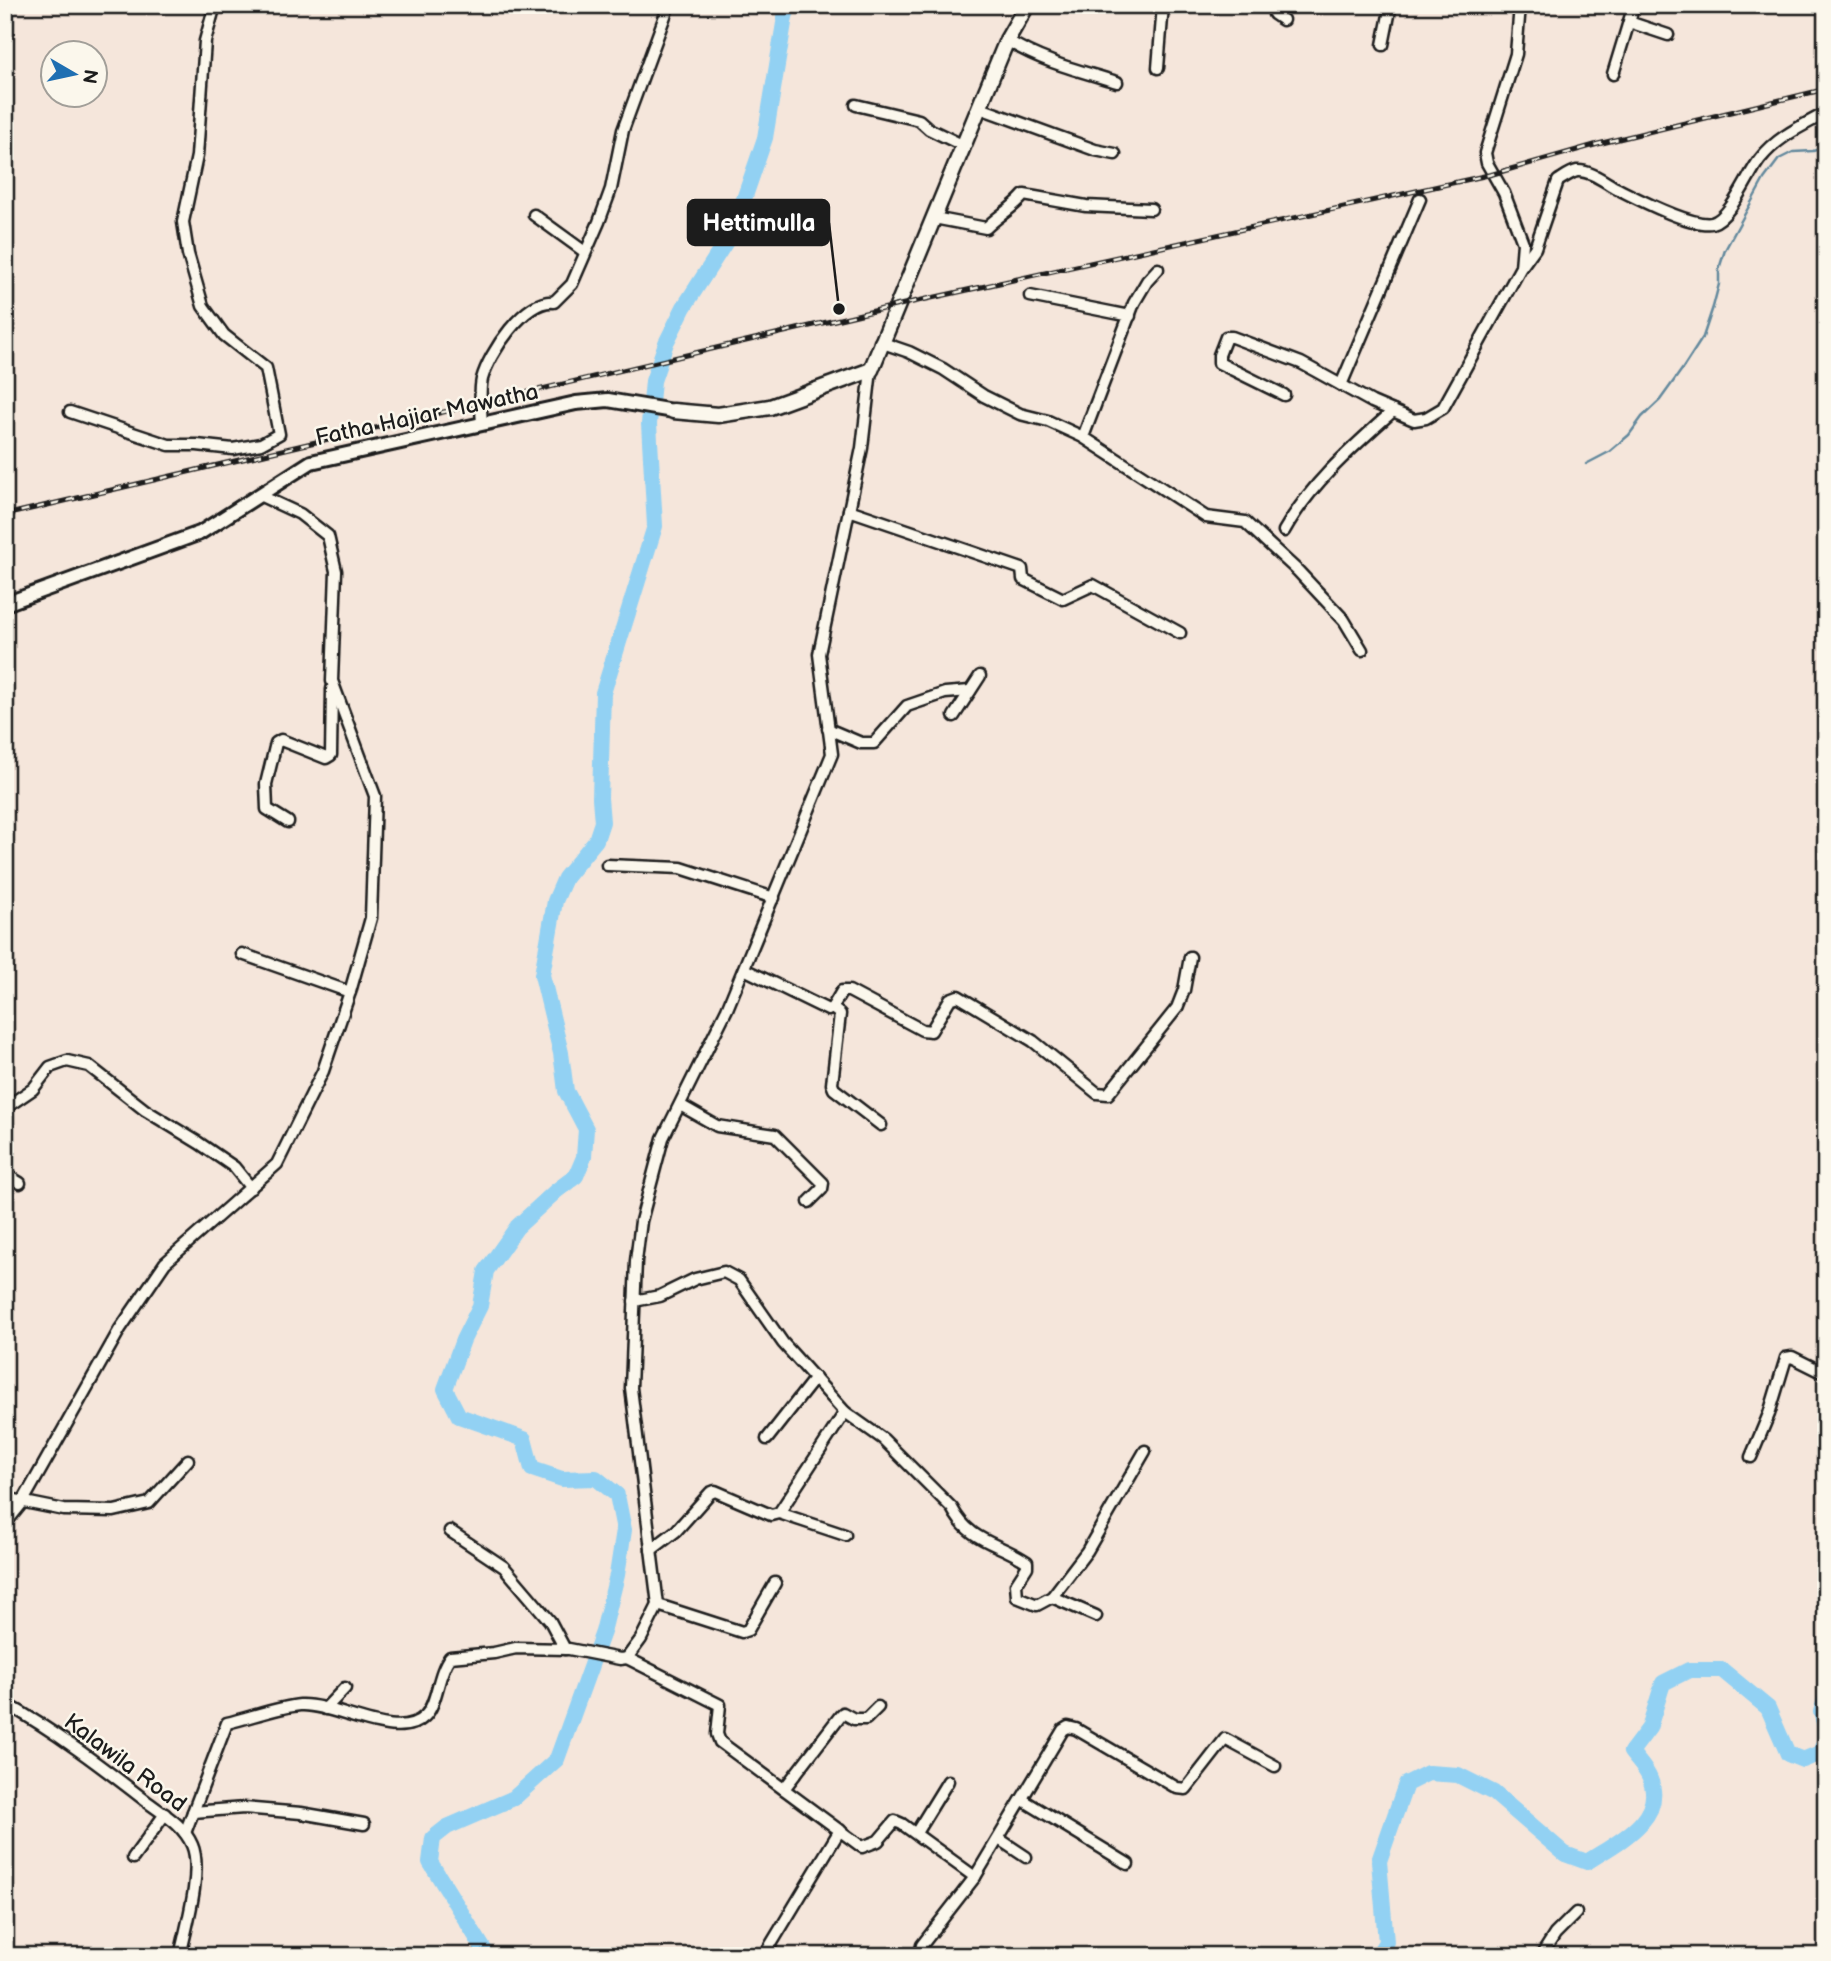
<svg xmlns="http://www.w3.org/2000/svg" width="1831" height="1961" viewBox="0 0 1831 1961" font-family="'Balsamiq Sans',sans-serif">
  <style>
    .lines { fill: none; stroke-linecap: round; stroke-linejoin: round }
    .stream { stroke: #63899d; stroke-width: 2.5 }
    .river { stroke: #92d1f3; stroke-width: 16 }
    .minor-casing { stroke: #1c1c1c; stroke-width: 15 }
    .tertiary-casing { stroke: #1c1c1c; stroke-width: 18 }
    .secondary-casing { stroke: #1c1c1c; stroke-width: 19 }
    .minor { stroke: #fbf7ec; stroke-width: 10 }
    .tertiary { stroke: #fbf7ec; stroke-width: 12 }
    .secondary { stroke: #fbf7ec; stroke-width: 14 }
    .rail-casing { stroke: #1c1c1c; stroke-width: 5 }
    .rail { stroke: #fbf7ec; stroke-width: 2.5; stroke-dasharray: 8; stroke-linecap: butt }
    .labels { text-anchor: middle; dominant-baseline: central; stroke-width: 5; stroke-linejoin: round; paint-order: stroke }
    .street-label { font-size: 23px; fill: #1c1c1c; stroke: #fbf7ec }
    .leader { fill: none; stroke: #1c1c1c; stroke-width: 2.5 }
    .callout-dot { fill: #1c1c1c; stroke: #fbf7ec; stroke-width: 2.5 }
    .callout { fill: #1c1c1c; stroke: #1c1c1c; stroke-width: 2.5 }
    .callout-label { font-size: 24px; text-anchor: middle; font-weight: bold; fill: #fff }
  </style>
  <rect width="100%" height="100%" fill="#f5e6db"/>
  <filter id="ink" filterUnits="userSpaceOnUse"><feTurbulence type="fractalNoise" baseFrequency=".0143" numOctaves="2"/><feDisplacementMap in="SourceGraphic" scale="14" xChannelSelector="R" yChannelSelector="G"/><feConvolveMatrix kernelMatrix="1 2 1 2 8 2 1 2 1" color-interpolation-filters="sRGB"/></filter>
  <g filter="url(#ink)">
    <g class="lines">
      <path class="stream" d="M1586,464L1609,452L1629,435L1642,417L1660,400L1683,368L1703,337L1713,307L1719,284V269L1725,250L1764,179L1779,159L1793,152L1813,151L1826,147"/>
      <g class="river">
        <path d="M1826,1698L1821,1712L1826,1729"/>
        <path d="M488,1956L430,1862L433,1838L447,1827L514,1798L557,1759L603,1632L617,1575L624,1530L617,1495L596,1478L562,1479L532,1469L524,1439L459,1416L445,1389L463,1340L480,1306L486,1271L517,1227L556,1191L576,1176L584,1157L586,1129L566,1091L561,1053L542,975L555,901L565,878L596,840L602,822L600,798L603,693L655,526L649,424L653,381L666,343L684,307L727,240L743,202L765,138L785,17L789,5"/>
        <path d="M1377,1956L1386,1942L1379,1861L1406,1784L1428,1773L1458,1775L1494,1793L1565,1854L1587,1862C1614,1844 1667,1820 1650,1779C1647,1770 1637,1760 1631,1752L1649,1728L1663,1683L1689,1670H1722L1768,1708L1788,1754L1803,1760L1820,1753L1826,1738"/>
      </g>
      <defs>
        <g id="minor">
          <path d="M1274,5V14L1283,20"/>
          <path d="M1629,22L1668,35"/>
          <path d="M1007,40C1039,61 1080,71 1117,82"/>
          <path d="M1383,45L1391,5"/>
          <path d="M1158,68L1163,5"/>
          <path d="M1613,74L1634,5"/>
          <path d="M856,105L919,120L929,129L964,146"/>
          <path d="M980,108L1095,150L1115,154"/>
          <path d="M534,215L585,252"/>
          <path d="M934,218L986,228C999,215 1012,209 1024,195L1086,206L1151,209"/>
          <path d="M1522,266L1535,248L1558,181C1563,178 1571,172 1577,171C1590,170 1605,182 1616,188C1636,198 1691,227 1712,223C1731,218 1748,174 1760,159C1777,137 1802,126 1826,113"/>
          <path d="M1030,296L1130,316"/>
          <path d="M880,342L909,352L943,369L984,396L1020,414L1048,421L1083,437L1206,517L1245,522L1298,571L1344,620L1362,650"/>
          <path d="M1341,385L1420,199"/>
          <path d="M1284,395L1219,363V355L1226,337H1232L1301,363L1372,402L1414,420L1426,418L1443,408L1521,267L1523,243L1504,193L1487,163L1485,153L1516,54L1520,5"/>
          <path d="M70,412L169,445H197L233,449L261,444L279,434L266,368L224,335L203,306L188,254L183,222L197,156L205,41L215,5"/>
          <path d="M482,423C481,409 479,393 482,379C489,353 525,299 554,302L572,284L599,222L611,189L623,130L669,5"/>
          <path d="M1083,437L1134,303L1147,281L1158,269"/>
          <path d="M849,510L1022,569L1023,579L1063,599L1093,585L1180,633"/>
          <path d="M1284,531C1311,483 1353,447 1393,411"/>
          <path d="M954,716L980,676"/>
          <path d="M828,729L861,743H874L907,706L945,693L970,691"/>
          <path d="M288,822L267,809L266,784L276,743L281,740L326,758L331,755L332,689"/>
          <path d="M607,865L681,868L774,898"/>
          <path d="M242,954L350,992"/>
          <path d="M744,969L828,1010L832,1008L842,991H849L922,1030L931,1031L950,999L958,996L1033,1041L1097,1093L1108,1094L1177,1008L1184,990L1190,957"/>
          <path d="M832,1008L840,1014L832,1084L834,1089L881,1125"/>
          <path d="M680,1105L717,1126L775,1135L823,1183L822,1189L809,1202"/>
          <path d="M5,1108L33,1089L50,1067L67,1061L89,1066L145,1110L199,1143L234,1167L251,1188"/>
          <path d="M5,1174L20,1183"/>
          <path d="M634,1301L660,1296L695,1279L724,1272L739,1280L783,1343L845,1412"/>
          <path d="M767,1439L815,1378"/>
          <path d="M1751,1457L1769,1414L1786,1358L1792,1357L1826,1374"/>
          <path d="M5,1498L64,1510L114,1511L149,1503L188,1460"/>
          <path d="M779,1513L845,1535"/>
          <path d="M5,1524L22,1503L120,1329L165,1263L277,1164L323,1071L350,992L371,918L375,796L332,681L336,571L328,536L300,514L259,495"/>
          <path d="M450,1531L504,1567L550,1621L565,1649"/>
          <path d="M651,1550L676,1531L710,1493L715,1491L771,1515L779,1513L845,1412L883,1439L952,1508C970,1543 998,1542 1027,1562V1567L1016,1584L1017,1597L1037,1605L1052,1597L1096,1616"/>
          <path d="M1052,1597L1087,1551L1145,1451"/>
          <path d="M658,1605L742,1632L748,1630L775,1583"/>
          <path d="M627,1658L720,1705L717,1734L720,1742L862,1847L878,1841L895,1821L902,1824L975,1877"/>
          <path d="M5,1703C55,1731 101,1766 146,1801C163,1814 183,1824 192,1845C203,1870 186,1928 180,1956"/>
          <path d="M325,1709L345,1688"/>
          <path d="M784,1789L840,1716L843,1713L854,1719H866L878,1707"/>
          <path d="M1023,1800L1128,1864"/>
          <path d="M193,1812L244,1808L301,1813L364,1824"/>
          <path d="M185,1833L227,1723C249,1718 278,1707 300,1705C335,1703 398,1744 425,1716C438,1703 437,1674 450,1657L494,1653L516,1648L569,1649L620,1659L627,1658L641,1639L658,1605L631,1388L636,1261L641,1221L663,1138L727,1009L832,754L819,654L862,448L871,370"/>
          <path d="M916,1833L948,1781"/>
          <path d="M999,1839L1026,1857"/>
          <path d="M133,1858L165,1814"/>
          <path d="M764,1956L840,1830"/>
          <path d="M924,1956L921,1950L922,1945L975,1877L1063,1730L1068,1727L1076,1729L1177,1788L1186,1789L1225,1739L1275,1766"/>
          <path d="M1541,1956L1555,1934L1576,1913"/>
        </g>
        <path id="tertiary" d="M5,604L200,533L311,462L576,403L608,400L673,411"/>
        <path id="secondary" d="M673,411L718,415L770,407L871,370L1007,40L1027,5"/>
      </defs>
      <use href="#minor" class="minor-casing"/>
      <use href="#tertiary" class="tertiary-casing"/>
      <use href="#secondary" class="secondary-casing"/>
      <use href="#minor" class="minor"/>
      <use href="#tertiary" class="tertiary"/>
      <use href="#secondary" class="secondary"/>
      <defs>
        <path id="rail" d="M5,515L895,306L1493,174L1598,144L1826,89"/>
      </defs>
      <use href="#rail" class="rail-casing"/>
      <use href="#rail" class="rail"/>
    </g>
  </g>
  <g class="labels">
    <g class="street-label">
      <text transform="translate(427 415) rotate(-12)">Fatha Hajiar Mawatha</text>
      <text transform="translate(125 1763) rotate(37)">Kalawila Road</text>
    </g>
  </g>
  <path class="leader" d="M839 309L829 223"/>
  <circle class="callout-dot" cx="839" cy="309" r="7"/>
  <rect class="callout" x="688" y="200" width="141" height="45" rx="7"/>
  <g class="callout-label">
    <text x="759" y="231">Hettimulla</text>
  </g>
  <rect width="1831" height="1961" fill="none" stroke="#fbf7ec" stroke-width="28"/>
  <rect x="14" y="14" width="1803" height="1933" fill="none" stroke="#1c1c1c" stroke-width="2.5" filter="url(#ink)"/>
  <g transform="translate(74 74) rotate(99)"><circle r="33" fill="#fbf7ec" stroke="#a29f99" stroke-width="2"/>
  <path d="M0-5L12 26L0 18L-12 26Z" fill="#1f6fb2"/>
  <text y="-10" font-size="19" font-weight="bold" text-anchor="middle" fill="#1c1c1c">N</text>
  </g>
</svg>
